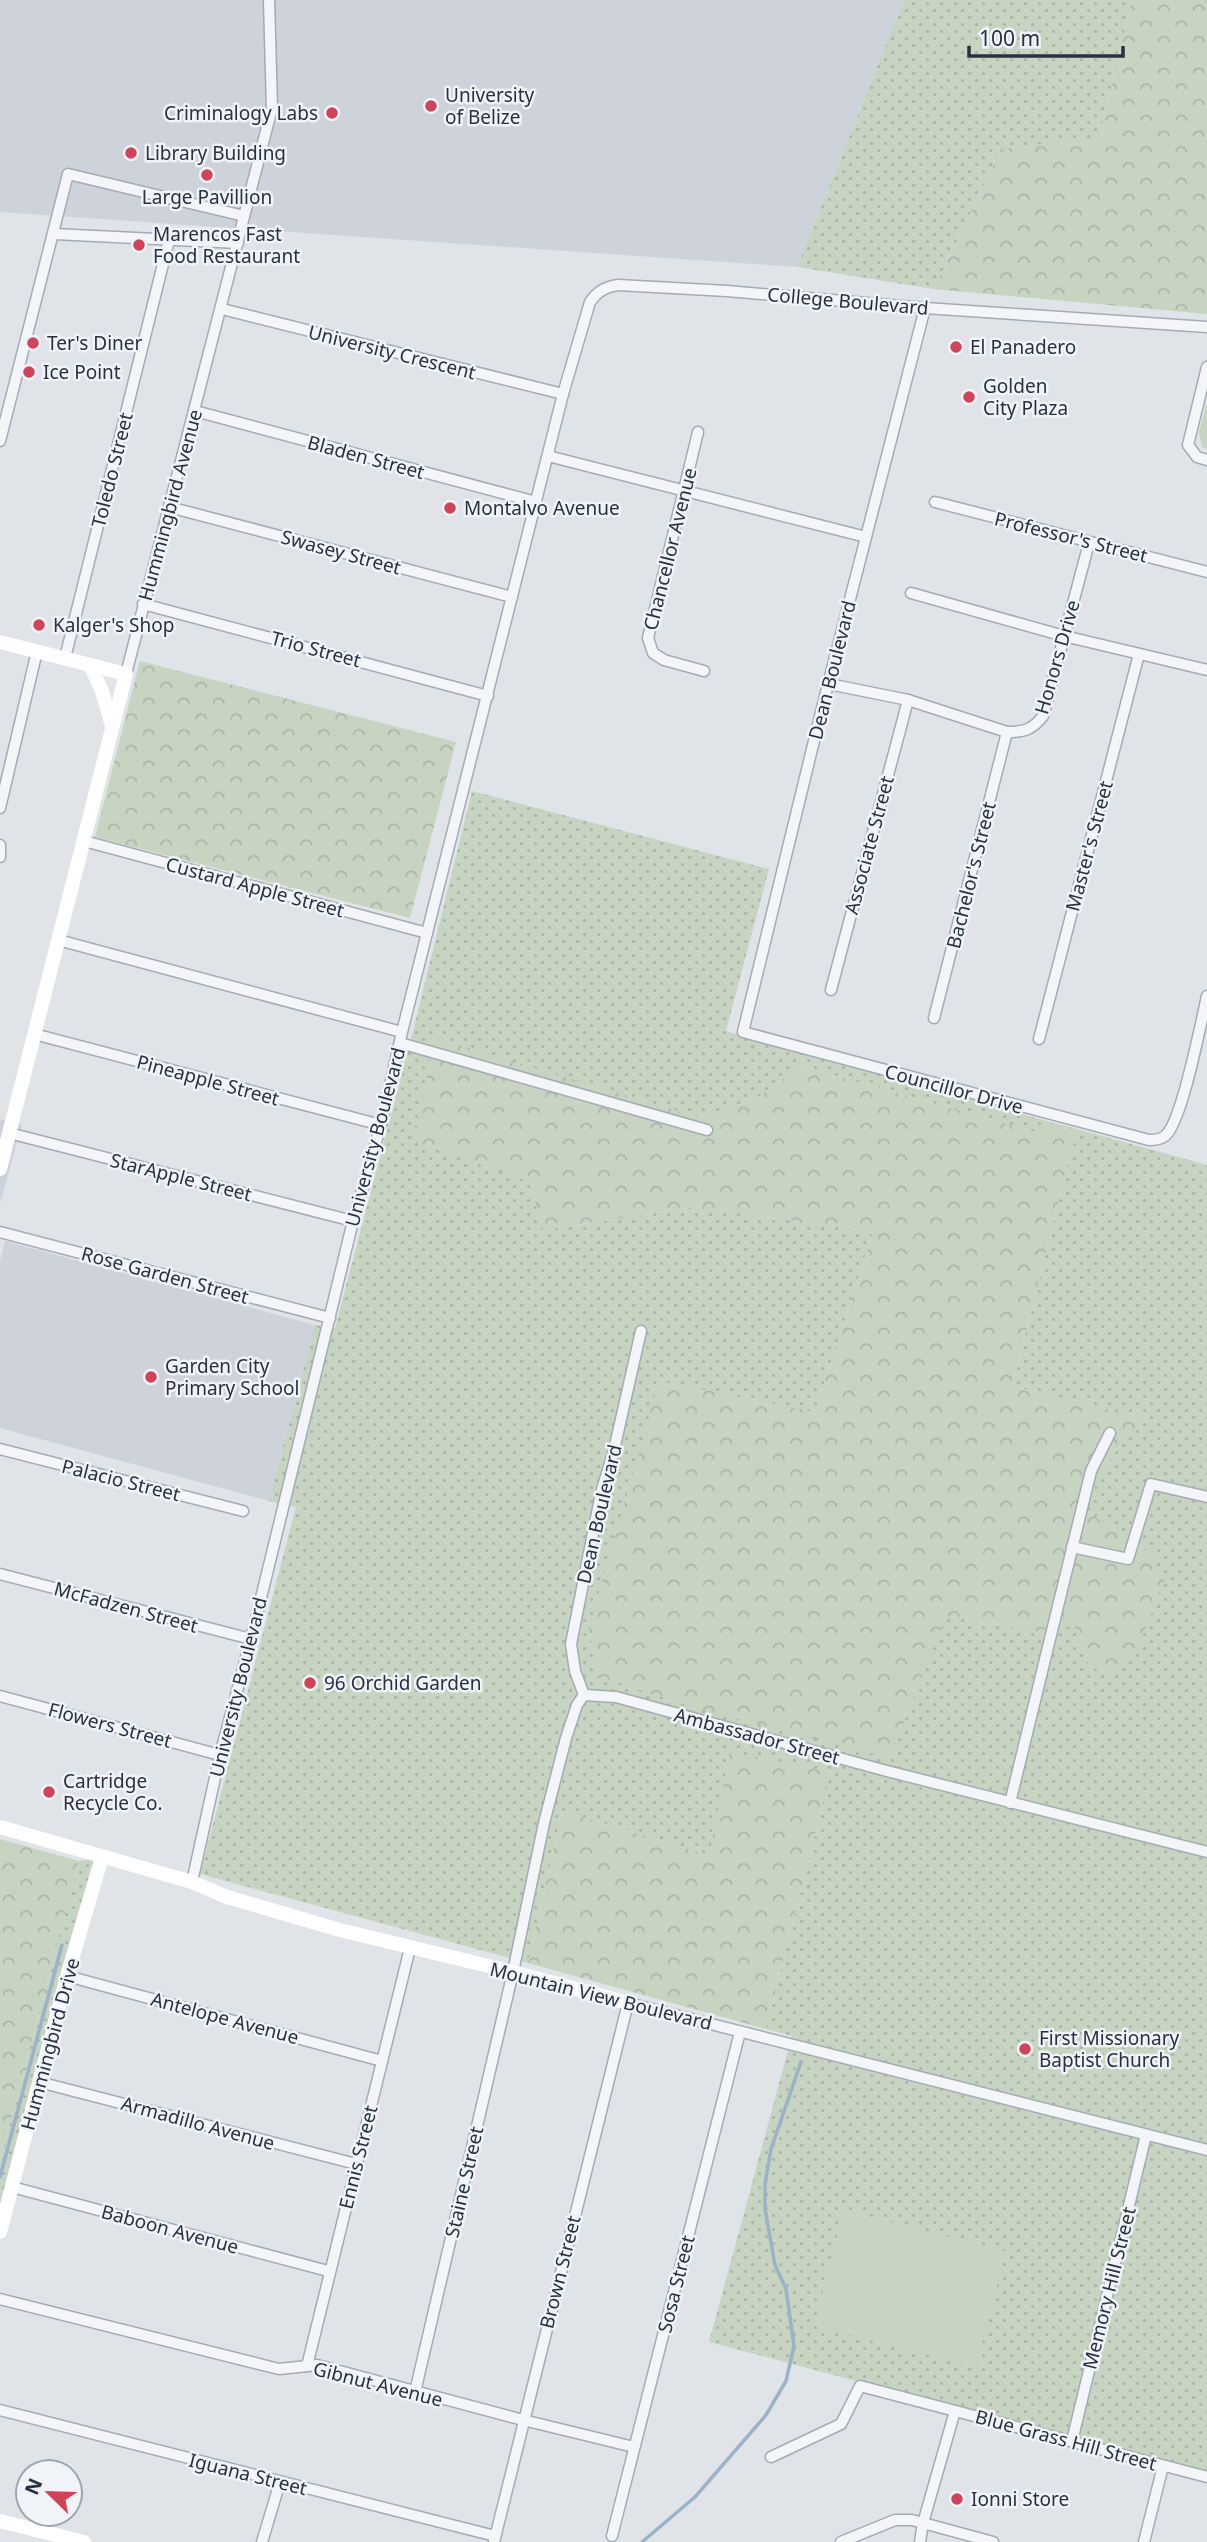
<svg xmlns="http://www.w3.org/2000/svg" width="1207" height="2542" viewBox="0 0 1207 2542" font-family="'Noto Sans',sans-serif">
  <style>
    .built { fill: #ced3db }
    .grass { fill: url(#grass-dots) }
    .forest { fill: url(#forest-crowns) }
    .pitch { fill: #c6d4c1 }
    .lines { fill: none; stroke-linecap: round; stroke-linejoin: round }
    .stream { stroke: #9ab2ca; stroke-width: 3.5 }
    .street-casing { stroke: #a5abb3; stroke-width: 13 }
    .street { stroke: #f3f5f8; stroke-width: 10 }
    .secondary { stroke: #fff; stroke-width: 14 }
    .poi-dot { fill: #d14358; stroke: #f0f3f7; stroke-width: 2.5 }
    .labels { text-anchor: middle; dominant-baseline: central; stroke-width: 5; stroke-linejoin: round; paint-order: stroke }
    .poi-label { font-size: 19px; fill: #283141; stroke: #f0f3f7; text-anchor: start }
    .street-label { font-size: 19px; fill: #283141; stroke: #f0f3f7 }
  </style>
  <defs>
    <pattern id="grass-dots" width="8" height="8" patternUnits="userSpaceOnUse" patternTransform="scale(1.75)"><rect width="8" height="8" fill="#c6d4c1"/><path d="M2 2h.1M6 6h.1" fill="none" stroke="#aab6a7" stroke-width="1.8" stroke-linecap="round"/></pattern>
    <pattern id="forest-crowns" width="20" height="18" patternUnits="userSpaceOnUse" patternTransform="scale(1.75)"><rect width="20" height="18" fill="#c6d4c1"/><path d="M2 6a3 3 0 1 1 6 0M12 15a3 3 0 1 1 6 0" fill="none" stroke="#aab6a7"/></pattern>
  </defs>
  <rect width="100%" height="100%" fill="#e0e4e9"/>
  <g class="built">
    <path d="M0,0H904L797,267L0,212Z"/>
    <path d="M0,1119L22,1124L0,1204Z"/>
    <path d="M5,1241L315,1325L269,1501L0,1428V1261Z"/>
  </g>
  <g class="grass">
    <path d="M904,0H1132L1099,138L1001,149L934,289L797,267Z"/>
    <path d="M472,791L769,869L726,1031L1054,1123L1042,1134L801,1066L753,1101L698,1117L435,1039L413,1141L530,1181L544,1230L695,1207L873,1232L815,1412L946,1616L1039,1632L1075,1625L1090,1667L1152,1555L1085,1510L1101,1474L1128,1432L1145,1418L1012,1386L1077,1129L1207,1165V2474L709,2342L792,2036L766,2029L831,1771L709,1855L562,1811L528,1963L200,1874L296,1507L269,1501L315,1325L335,1328L413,1031Z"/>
    <path d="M102,1857L0,2232V2160L79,1861Z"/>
  </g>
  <g class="forest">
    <path d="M1132,0H1207V314L934,289L1001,149L1099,137Z"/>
    <path d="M140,661L456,742L410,918L95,837Z"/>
    <path d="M435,1038L698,1117L753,1101L801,1066L1042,1134L1054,1123L1077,1129L1012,1386L1145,1418C1116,1442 1100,1476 1085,1510L1152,1555L1164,1580L1136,1653L1117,1675L1090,1667L1074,1625L1039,1632L946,1616L890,1758L692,1707L597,1676L589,1628L659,1381L815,1412L873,1232L695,1207L543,1230L529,1181L412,1141Z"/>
    <path d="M730,1752L831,1771L766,2029L528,1963L562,1811L709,1855Z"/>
    <path d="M0,1839L79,1861L0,2160Z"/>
  </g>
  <g class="pitch">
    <path d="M1207,402V449L1202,447L1199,432Z"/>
    <path d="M0,1931L11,1934L4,1960L0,1959Z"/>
    <path d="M844,2210L1006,2251L976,2367L814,2326Z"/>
  </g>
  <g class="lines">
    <g class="stream">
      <path d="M0,2177L62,1945"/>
      <path d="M642,2542L695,2497L766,2415L786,2381L794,2346L786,2289L775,2265L765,2209V2184L771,2149L801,2062"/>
    </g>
    <defs>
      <g id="street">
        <path d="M54,234L238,243"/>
        <path d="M925,308L823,704L743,1032L1149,1140C1154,1140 1160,1140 1165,1136C1182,1123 1201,1022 1207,996"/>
        <path d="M222,309L563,394"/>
        <path d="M1207,367L1188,445L1197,457L1207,460"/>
        <path d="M195,411L536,502"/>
        <path d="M698,432L648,638L653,653L664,660L704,671"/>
        <path d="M0,441L68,174L244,216"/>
        <path d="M548,456L866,537"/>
        <path d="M935,502L1207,572"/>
        <path d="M169,507L512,597"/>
        <path d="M911,593L1064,636L1207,670"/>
        <path d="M143,604L488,696"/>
        <path d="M65,658L169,240"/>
        <path d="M126,674L272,108L269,0"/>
        <path d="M829,684L908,700L1007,732C1024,732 1032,730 1043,716L1089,543"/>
        <path d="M0,808L37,651"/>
        <path d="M84,841L427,933"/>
        <path d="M0,845V857"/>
        <path d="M58,940L402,1032"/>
        <path d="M831,990L908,700"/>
        <path d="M934,1018L1007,732"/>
        <path d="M34,1034L381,1125"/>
        <path d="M1039,1039L1139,654"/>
        <path d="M400,1043L707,1130"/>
        <path d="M9,1133L353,1221"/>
        <path d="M0,1232L330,1318"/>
        <path d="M0,1449L243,1511"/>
        <path d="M1072,1547L1128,1559L1151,1484L1207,1497"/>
        <path d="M0,1574L251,1639"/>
        <path d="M584,1695L575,1671L571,1644L601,1493L614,1450L641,1331"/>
        <path d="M0,1696L220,1755"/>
        <path d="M1010,1803L1091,1471L1110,1433"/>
        <path d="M192,1882L220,1755L251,1639L353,1221L381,1125L402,1032L563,394L590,302C598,291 605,287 618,285L727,291L925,308L1207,327"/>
        <path d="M67,1976L382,2061"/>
        <path d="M39,2082L356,2164"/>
        <path d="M12,2187L328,2271"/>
        <path d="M0,2299L279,2369L317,2365L523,2420L634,2447"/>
        <path d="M307,2366L410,1948"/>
        <path d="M415,2392L513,1972L544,1823L566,1738L577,1705L584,1695L616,1697L883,1770L1207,1852"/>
        <path d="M0,2410L495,2536"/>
        <path d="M1072,2441L1146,2135"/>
        <path d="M771,2457L841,2424L860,2386L1207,2477"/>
        <path d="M612,2536L740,2032"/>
        <path d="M262,2542L280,2482"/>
        <path d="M494,2542L628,2003L1207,2150"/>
        <path d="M841,2542L895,2520H912L993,2542"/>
        <path d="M920,2542L923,2523L955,2411"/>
        <path d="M1144,2542L1163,2466"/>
      </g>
    </defs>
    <use href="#street" class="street-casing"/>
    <use href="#street" class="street"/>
    <g class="secondary">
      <path d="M0,642L126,674L0,1169"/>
      <path d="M90,665L102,691L112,726"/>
      <path d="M0,1827L192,1882L227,1897L340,1930L513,1972L628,2003"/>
      <path d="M0,2232L67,1976L102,1857"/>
      <path d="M0,2521L84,2542"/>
    </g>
  </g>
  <g class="poi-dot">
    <circle cx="431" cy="106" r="7"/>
    <circle cx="332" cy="113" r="7"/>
    <circle cx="131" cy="153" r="7"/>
    <circle cx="207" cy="175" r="7"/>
    <circle cx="139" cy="245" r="7"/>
    <circle cx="33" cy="343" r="7"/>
    <circle cx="956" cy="347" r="7"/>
    <circle cx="29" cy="372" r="7"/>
    <circle cx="969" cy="397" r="7"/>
    <circle cx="450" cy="508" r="7"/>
    <circle cx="39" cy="625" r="7"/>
    <circle cx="151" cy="1377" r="7"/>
    <circle cx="310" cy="1683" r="7"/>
    <circle cx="49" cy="1792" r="7"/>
    <circle cx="1025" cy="2049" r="7"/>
    <circle cx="957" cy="2499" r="7"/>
  </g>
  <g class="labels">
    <g class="poi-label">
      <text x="445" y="95">University<tspan x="445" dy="22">of Belize</tspan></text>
      <text x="318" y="113" text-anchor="end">Criminalogy Labs</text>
      <text x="145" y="153">Library Building</text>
      <text x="207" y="197" text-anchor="middle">Large Pavillion</text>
      <text x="153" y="234">Marencos Fast<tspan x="153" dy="22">Food Restaurant</tspan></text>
      <text x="47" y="343">Ter's Diner</text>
      <text x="970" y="347">El Panadero</text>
      <text x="43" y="372">Ice Point</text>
      <text x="983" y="386">Golden<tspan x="983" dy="22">City Plaza</tspan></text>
      <text x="464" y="508">Montalvo Avenue</text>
      <text x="53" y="625">Kalger's Shop</text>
      <text x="165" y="1366">Garden City<tspan x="165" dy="22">Primary School</tspan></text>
      <text x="324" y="1683">96 Orchid Garden</text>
      <text x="63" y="1781">Cartridge<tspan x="63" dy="22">Recycle Co.</tspan></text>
      <text x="1039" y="2038">First Missionary<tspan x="1039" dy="22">Baptist Church</tspan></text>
      <text x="971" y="2499">Ionni Store</text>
    </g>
    <g class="street-label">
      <text transform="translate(848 301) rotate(5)">College Boulevard</text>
      <text transform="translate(392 352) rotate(14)">University Crescent</text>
      <text transform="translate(366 457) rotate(15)">Bladen Street</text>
      <text transform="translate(112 470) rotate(-76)">Toledo Street</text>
      <text transform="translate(170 505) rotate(-75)">Hummingbird Avenue</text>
      <text transform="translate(1071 537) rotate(14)">Professor's Street</text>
      <text transform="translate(670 549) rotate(-76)">Chancellor Avenue</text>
      <text transform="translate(341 552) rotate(15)">Swasey Street</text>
      <text transform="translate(316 649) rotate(15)">Trio Street</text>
      <text transform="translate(1057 657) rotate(-74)">Honors Drive</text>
      <text transform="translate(832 670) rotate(-76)">Dean Boulevard</text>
      <text transform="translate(869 845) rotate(-75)">Associate Street</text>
      <text transform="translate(1089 846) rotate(-75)">Master's Street</text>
      <text transform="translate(971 875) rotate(-76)">Bachelor's Street</text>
      <text transform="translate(255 887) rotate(15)">Custard Apple Street</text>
      <text transform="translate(208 1080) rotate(15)">Pineapple Street</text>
      <text transform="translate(954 1089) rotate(15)">Councillor Drive</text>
      <text transform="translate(375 1137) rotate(-75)">University Boulevard</text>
      <text transform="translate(181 1177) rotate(14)">StarApple Street</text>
      <text transform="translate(165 1275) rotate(15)">Rose Garden Street</text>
      <text transform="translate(121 1480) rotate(14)">Palacio Street</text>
      <text transform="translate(599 1514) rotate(-77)">Dean Boulevard</text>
      <text transform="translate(126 1607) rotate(15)">McFadzen Street</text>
      <text transform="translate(238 1687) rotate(-76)">University Boulevard</text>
      <text transform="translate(110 1725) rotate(15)">Flowers Street</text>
      <text transform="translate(757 1736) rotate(15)">Ambassador Street</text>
      <text transform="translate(601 1996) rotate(14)">Mountain View Boulevard</text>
      <text transform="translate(225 2018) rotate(15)">Antelope Avenue</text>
      <text transform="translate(50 2044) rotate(-75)">Hummingbird Drive</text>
      <text transform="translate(198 2123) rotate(15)">Armadillo Avenue</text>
      <text transform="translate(358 2157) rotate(-76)">Ennis Street</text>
      <text transform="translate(464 2182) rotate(-77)">Staine Street</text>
      <text transform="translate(170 2229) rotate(15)">Baboon Avenue</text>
      <text transform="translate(560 2272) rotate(-76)">Brown Street</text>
      <text transform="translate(676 2284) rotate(-76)">Sosa Street</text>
      <text transform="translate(1109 2288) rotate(-76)">Memory Hill Street</text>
      <text transform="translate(378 2384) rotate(14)">Gibnut Avenue</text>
      <text transform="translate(1066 2440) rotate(15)">Blue Grass Hill Street</text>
      <text transform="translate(248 2474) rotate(14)">Iguana Street</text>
    </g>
  </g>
  <g transform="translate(49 2493) rotate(293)"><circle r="33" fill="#f0f3f7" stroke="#a0a5ae" stroke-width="2"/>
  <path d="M0-5L12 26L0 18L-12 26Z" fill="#d14358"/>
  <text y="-10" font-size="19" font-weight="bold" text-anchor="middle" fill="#283141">N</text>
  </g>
  <path d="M969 46v10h154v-10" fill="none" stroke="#283141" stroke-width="3.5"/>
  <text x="979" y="46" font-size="21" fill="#283141" stroke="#f0f3f7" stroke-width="5" paint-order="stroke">100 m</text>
</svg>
